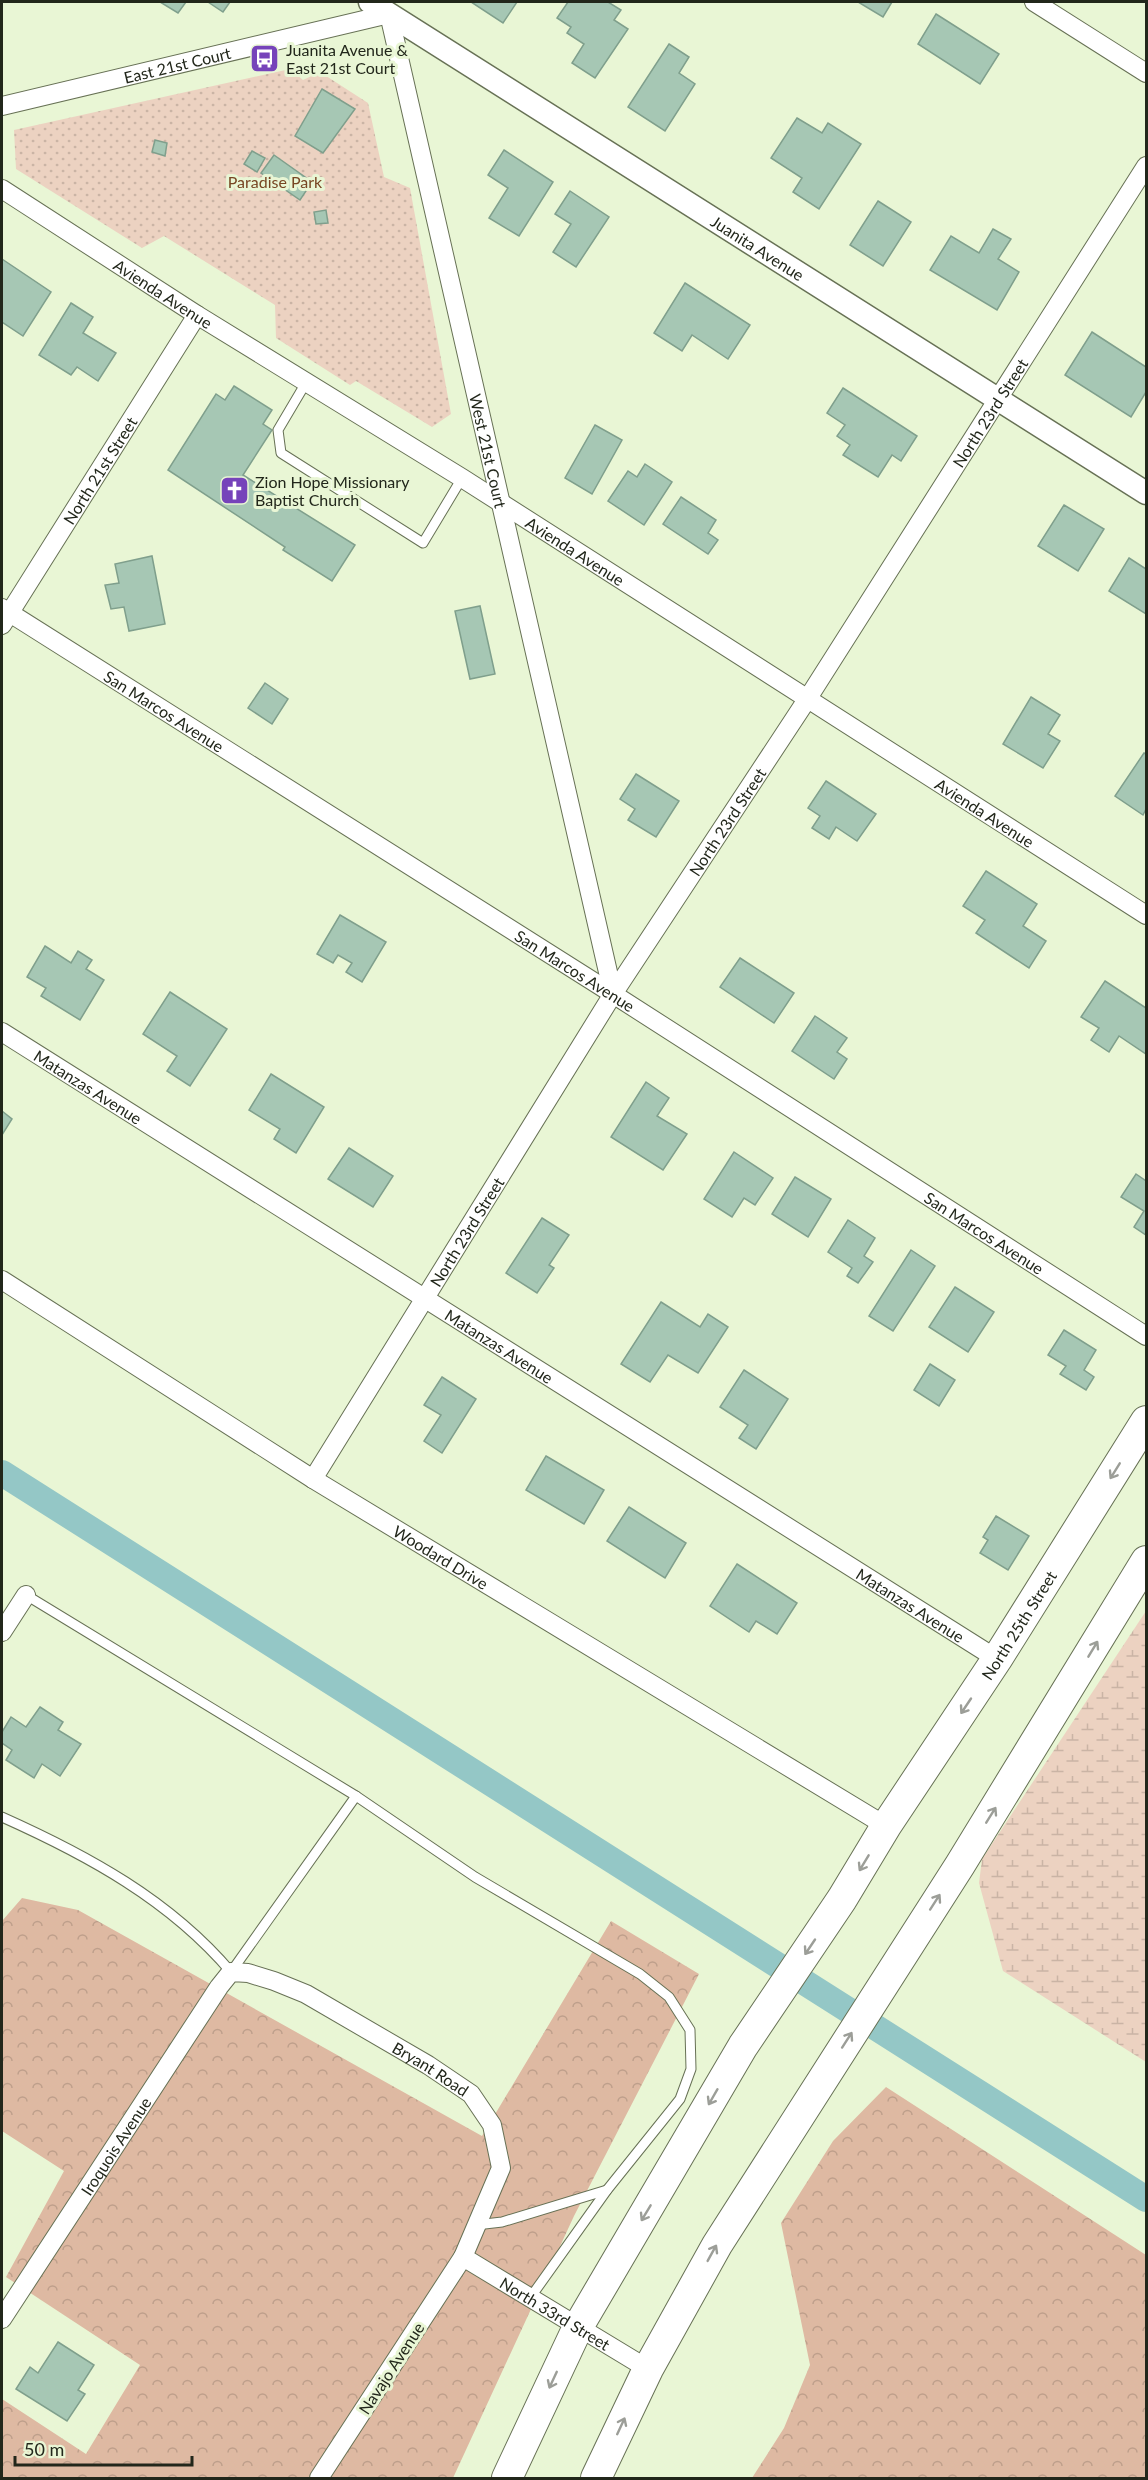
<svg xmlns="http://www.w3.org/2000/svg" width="1148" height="2480" viewBox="0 0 1148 2480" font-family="Lato,sans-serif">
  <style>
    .forest { fill: url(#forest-crowns) }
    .wetland { fill: url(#wetland-marsh) }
    .park { fill: url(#park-dots) }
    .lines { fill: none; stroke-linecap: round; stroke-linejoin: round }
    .canal { stroke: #94c7c6; stroke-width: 26 }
    .building { fill: #a6c7b4; stroke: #7f9f8c; stroke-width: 1.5 }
    .service-casing { stroke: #677155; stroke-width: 11 }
    .minor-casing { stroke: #677155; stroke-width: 20 }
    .tertiary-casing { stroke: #677155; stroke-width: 25 }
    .primary-casing { stroke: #677155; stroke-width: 32 }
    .service { stroke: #fff; stroke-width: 9 }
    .minor { stroke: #fff; stroke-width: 18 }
    .tertiary { stroke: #fff; stroke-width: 22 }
    .primary { stroke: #fff; stroke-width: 30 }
    .oneway { stroke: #9c9e98 }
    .labels { text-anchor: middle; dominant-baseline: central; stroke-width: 6; stroke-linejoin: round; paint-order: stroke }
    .poi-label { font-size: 16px; fill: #22271b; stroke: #e9f6d5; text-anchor: start }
    .street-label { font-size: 16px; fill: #22271b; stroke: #e9f6d5 }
    .park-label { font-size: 16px; fill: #774623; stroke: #e9f6d5 }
  </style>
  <defs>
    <pattern id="forest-crowns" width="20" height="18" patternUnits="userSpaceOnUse" patternTransform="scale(1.5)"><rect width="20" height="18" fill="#deb9a2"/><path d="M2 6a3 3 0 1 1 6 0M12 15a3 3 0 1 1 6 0" fill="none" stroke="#be9f8b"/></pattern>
    <pattern id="wetland-marsh" width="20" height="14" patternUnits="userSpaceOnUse" patternTransform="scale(1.5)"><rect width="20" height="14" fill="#ecd2c1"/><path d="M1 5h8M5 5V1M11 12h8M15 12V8" fill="none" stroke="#cab4a5"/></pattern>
    <pattern id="park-dots" width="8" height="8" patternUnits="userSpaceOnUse" patternTransform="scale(1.5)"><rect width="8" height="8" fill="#ecd2c1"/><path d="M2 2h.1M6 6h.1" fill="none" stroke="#cab4a5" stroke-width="1.8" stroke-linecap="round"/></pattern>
  </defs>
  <rect width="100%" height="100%" fill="#e9f6d5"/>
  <g class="forest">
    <path d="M22,1898L78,1910L482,2136L611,1921L699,1974L574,2216L453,2478H2V2399L86,2454L140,2365L6,2277L64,2171L2,2131V1921Z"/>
    <path d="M886,2087L1146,2255V2478H752L784,2428L810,2365L781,2223L833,2141Z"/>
  </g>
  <path class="wetland" d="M1146,1611V2062L1003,1971L979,1883L982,1859Z"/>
  <path class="park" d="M290,69L303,80L320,72L368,103L384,177L410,188L451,414L432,427L356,381L350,385L276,338L275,305L164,236L142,248L16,169L14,130Z"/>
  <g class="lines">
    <path class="canal" d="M2,1473L1146,2199"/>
  </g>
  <g class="building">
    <path d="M160,2H186L178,13Z"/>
    <path d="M208,2H230L223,12Z"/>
    <path d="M471,2H517L503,23Z"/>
    <path d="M568,2H608L621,10L614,20L628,29L595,78L572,63L584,44L567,33L571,27L557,18Z"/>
    <path d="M858,2H892L883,17Z"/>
    <path d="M936,14L999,54L980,84L918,44Z"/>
    <path d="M669,44L689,57L679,73L695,84L665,131L628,107Z"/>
    <path d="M322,89L355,109L323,153L295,136Z"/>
    <path d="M797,118L822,133L828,123L861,144L819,209L793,192L802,178L771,158Z"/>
    <path d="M155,140L167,143L165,156L152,152Z"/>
    <path d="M504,150L553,182L519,236L489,218L508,188L488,175Z"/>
    <path d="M252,151L265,158L257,172L244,164Z"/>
    <path d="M274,155L312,182L300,200L261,173Z"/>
    <path d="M570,191L609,217L576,267L553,252L571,224L555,214Z"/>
    <path d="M878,201L911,222L883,266L850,245Z"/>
    <path d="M326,210L328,223L316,224L314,212Z"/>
    <path d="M993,229L1011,239L998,259L1019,272L997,310L930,270L951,236L979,253Z"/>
    <path d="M2,259L51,292L23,336L2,322Z"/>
    <path d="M685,283L750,325L728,359L692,335L682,351L654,333Z"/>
    <path d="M71,303L93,317L83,333L116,353L98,381L77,367L71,375L39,355Z"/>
    <path d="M1092,332L1146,367V392L1131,417L1065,375Z"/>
    <path d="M234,386L272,410L263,424L272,430L243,475L355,545L332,581L283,550L285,547L168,470L216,394L225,400Z"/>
    <path d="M843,388L917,436L901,461L892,455L878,477L843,455L850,445L837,436L845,425L827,413Z"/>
    <path d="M595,425L622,440L592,494L565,478Z"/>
    <path d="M645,464L672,482L644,525L608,501L628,471L637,477Z"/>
    <path d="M681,497L716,520L708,533L718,540L708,554L663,524Z"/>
    <path d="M1064,505L1104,529L1078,571L1038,546Z"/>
    <path d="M152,556L165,624L129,631L124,607L111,609L105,585L119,583L115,564Z"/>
    <path d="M1129,558L1146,569V614L1109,591Z"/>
    <path d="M480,606L495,674L470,679L455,611Z"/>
    <path d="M265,683L288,699L272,724L248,708Z"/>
    <path d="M1031,697L1060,715L1048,734L1060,741L1043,768L1003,744Z"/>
    <path d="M1144,753L1146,754V809L1143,815L1115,796Z"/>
    <path d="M636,774L679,801L656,837L628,820L635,809L620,799Z"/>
    <path d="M826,781L876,814L857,841L836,827L829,839L812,828L820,816L808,808Z"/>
    <path d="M986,871L1037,904L1023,926L1046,941L1029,968L976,933L985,920L963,906Z"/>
    <path d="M340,915L386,942L362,982L346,972L352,963L338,955L333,963L317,954Z"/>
    <path d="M45,946L71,963L78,951L92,960L86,969L104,980L80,1020L41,996L46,988L27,977Z"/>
    <path d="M740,958L794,993L774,1023L720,987Z"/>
    <path d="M1105,981L1146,1008V1054L1119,1036L1109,1052L1091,1040L1099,1028L1081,1017Z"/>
    <path d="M170,992L227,1029L190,1086L167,1071L177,1056L143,1034Z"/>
    <path d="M815,1016L847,1038L837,1052L847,1059L834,1079L792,1051Z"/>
    <path d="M271,1074L324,1107L296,1153L274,1139L280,1129L249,1110Z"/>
    <path d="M646,1082L669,1098L657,1116L687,1134L663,1170L611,1137Z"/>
    <path d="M2,1111L12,1119L2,1135Z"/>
    <path d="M349,1148L393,1176L373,1207L328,1179Z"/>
    <path d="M734,1152L773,1178L755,1205L744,1198L732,1217L704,1199Z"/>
    <path d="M1136,1174L1146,1181V1235L1134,1227L1144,1211L1121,1197Z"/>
    <path d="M795,1177L831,1199L808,1237L772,1214Z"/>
    <path d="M542,1218L569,1235L549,1265L554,1268L537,1293L506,1273Z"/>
    <path d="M848,1220L875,1238L864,1256L873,1262L858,1283L847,1276L852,1268L828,1252Z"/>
    <path d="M911,1250L935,1266L893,1331L869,1316Z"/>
    <path d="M955,1287L994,1312L968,1352L929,1327Z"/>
    <path d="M661,1302L700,1327L708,1314L728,1327L698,1373L668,1355L650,1382L621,1364Z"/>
    <path d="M1064,1330L1096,1350L1084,1370L1094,1377L1086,1390L1060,1374L1066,1366L1048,1355Z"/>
    <path d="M930,1364L955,1380L939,1406L914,1390Z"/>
    <path d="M744,1370L788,1399L756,1449L739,1438L748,1425L720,1407Z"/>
    <path d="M442,1377L476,1399L442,1453L424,1441L441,1415L424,1405Z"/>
    <path d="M546,1456L604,1490L584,1524L526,1490Z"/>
    <path d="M629,1507L686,1543L665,1578L607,1541Z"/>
    <path d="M996,1516L1029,1536L1008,1570L980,1553L988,1540L983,1537Z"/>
    <path d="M737,1564L797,1603L777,1634L756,1621L749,1632L710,1606Z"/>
    <path d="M40,1707L63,1722L58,1730L81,1744L60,1776L42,1764L34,1778L6,1760L12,1750L2,1743V1732L11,1717L26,1727Z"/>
    <path d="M58,2342L94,2365L78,2390L85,2394L67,2421L16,2389L30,2367L38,2373Z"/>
  </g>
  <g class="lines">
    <defs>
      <g id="service">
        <path d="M307,381L278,430L281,453L423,543L462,478"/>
        <path d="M26,1595L356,1796L475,1877L640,1974L669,1997L690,2030L691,2069L680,2099L607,2190L530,2298"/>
        <path d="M2,1817C87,1855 170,1900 231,1972L356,1796"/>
        <path d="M476,2225L502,2222L607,2190"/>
      </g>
      <g id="minor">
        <path d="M1034,2L1146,73"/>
        <path id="s1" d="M389,14L613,994"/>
        <path id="s2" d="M2,106L389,14"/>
        <path id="s3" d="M2,189L197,315L462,478L1146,915"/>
        <path id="s4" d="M2,608L613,994L1146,1336"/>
        <path id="s5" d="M2,625L197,315"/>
        <path id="s6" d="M2,1032L997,1659"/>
        <path id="s7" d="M2,1280L313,1479L886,1826"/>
        <path id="s8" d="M313,1479L613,994L808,698L1146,166"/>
        <path d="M2,1632L26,1595"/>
        <path id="s9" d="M463,2257L648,2369"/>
        <path id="s10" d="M2,2319L219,1987L231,1972L248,1973L274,1981L306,1994L428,2065L471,2094L492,2125L501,2168L463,2257L319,2478"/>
      </g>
      <g id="tertiary">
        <path id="s11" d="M370,2L1146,493"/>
      </g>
      <g id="primary">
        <path id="s12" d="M507,2478L578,2327L743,2046L842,1899L886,1826L997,1659L1146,1421"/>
        <path d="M596,2478L648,2369L717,2245L960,1865L1146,1561"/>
      </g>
    </defs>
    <use href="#service" class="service-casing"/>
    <use href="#minor" class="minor-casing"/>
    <use href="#tertiary" class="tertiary-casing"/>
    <use href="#primary" class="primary-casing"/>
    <use href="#service" class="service"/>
    <use href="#minor" class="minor"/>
    <use href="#tertiary" class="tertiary"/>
    <use href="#primary" class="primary"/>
  </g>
  <defs><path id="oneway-shaft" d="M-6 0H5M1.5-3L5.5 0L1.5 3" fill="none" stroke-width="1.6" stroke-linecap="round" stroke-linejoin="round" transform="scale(1.5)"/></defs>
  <g class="oneway">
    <use href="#oneway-shaft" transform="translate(1115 1471) rotate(122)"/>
    <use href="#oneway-shaft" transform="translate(1093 1649) rotate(-59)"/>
    <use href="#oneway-shaft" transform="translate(966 1706) rotate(124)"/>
    <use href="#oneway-shaft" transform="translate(991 1815) rotate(-58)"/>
    <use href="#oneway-shaft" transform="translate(864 1863) rotate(121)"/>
    <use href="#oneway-shaft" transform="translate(935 1902) rotate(-57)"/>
    <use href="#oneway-shaft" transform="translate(810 1947) rotate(124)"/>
    <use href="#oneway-shaft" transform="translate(847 2040) rotate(-57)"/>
    <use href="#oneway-shaft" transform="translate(713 2097) rotate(120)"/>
    <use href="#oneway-shaft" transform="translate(646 2213) rotate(121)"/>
    <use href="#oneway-shaft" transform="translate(712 2253) rotate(-61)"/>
    <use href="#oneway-shaft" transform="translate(553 2380) rotate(115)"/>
    <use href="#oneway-shaft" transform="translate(621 2426) rotate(-65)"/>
  </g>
  <defs>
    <symbol id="bus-square" viewBox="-11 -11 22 22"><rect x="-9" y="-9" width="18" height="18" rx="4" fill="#7643ba" stroke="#e9f6d5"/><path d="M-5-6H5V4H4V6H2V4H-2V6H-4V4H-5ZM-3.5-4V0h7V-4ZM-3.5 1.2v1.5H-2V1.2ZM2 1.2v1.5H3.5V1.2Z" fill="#fff"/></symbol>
    <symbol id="church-square" viewBox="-11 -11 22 22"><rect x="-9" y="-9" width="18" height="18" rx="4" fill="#7643ba" stroke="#e9f6d5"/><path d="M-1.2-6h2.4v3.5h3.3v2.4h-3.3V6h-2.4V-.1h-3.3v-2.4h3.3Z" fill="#fff"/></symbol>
  </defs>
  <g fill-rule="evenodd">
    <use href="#bus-square" x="248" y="42" width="33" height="33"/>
    <use href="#church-square" x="218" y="474" width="33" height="33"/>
  </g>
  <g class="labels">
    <g class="poi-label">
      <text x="286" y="49">Juanita Avenue &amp;<tspan x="286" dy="18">East 21st Court</tspan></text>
      <text x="255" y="481">Zion Hope Missionary<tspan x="255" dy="18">Baptist Church</tspan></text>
    </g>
    <g class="street-label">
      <text stroke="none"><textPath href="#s2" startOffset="180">East 21st Court</textPath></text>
      <text stroke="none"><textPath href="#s11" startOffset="459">Juanita Avenue</textPath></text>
      <text stroke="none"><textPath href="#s3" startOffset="192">Avienda Avenue</textPath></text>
      <text stroke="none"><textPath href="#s8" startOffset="1263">North 23rd Street</textPath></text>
      <text stroke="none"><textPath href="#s1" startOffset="448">West 21st Court</textPath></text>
      <text stroke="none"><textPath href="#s5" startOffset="183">North 21st Street</textPath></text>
      <text stroke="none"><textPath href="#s3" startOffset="678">Avienda Avenue</textPath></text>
      <text stroke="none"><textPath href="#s4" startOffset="192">San Marcos Avenue</textPath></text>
      <text stroke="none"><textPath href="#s3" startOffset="1164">Avienda Avenue</textPath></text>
      <text stroke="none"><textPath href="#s8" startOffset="777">North 23rd Street</textPath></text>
      <text stroke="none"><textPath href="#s4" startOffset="678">San Marcos Avenue</textPath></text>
      <text stroke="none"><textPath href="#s6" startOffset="102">Matanzas Avenue</textPath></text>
      <text stroke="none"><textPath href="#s8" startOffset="291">North 23rd Street</textPath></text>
      <text stroke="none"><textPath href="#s4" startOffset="1164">San Marcos Avenue</textPath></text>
      <text stroke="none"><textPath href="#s6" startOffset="588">Matanzas Avenue</textPath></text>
      <text stroke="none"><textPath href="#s7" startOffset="519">Woodard Drive</textPath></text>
      <text stroke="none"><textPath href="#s6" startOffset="1074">Matanzas Avenue</textPath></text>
      <text stroke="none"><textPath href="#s12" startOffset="996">North 25th Street</textPath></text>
      <text stroke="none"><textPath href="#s10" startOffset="640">Bryant Road</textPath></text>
      <text stroke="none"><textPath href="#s10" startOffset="207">Iroquois Avenue</textPath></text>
      <text stroke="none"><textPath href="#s9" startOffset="108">North 33rd Street</textPath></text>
      <text transform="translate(391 2368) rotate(-57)">Navajo Avenue</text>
    </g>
    <g class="park-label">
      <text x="275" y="181">Paradise Park</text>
    </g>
  </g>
  <rect width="1148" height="2480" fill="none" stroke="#22271b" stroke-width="6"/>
  <path d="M15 2456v9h177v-9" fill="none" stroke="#22271b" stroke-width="3"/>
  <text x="24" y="2456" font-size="18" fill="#22271b" stroke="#e9f6d5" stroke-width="4.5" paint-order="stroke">50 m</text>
</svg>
